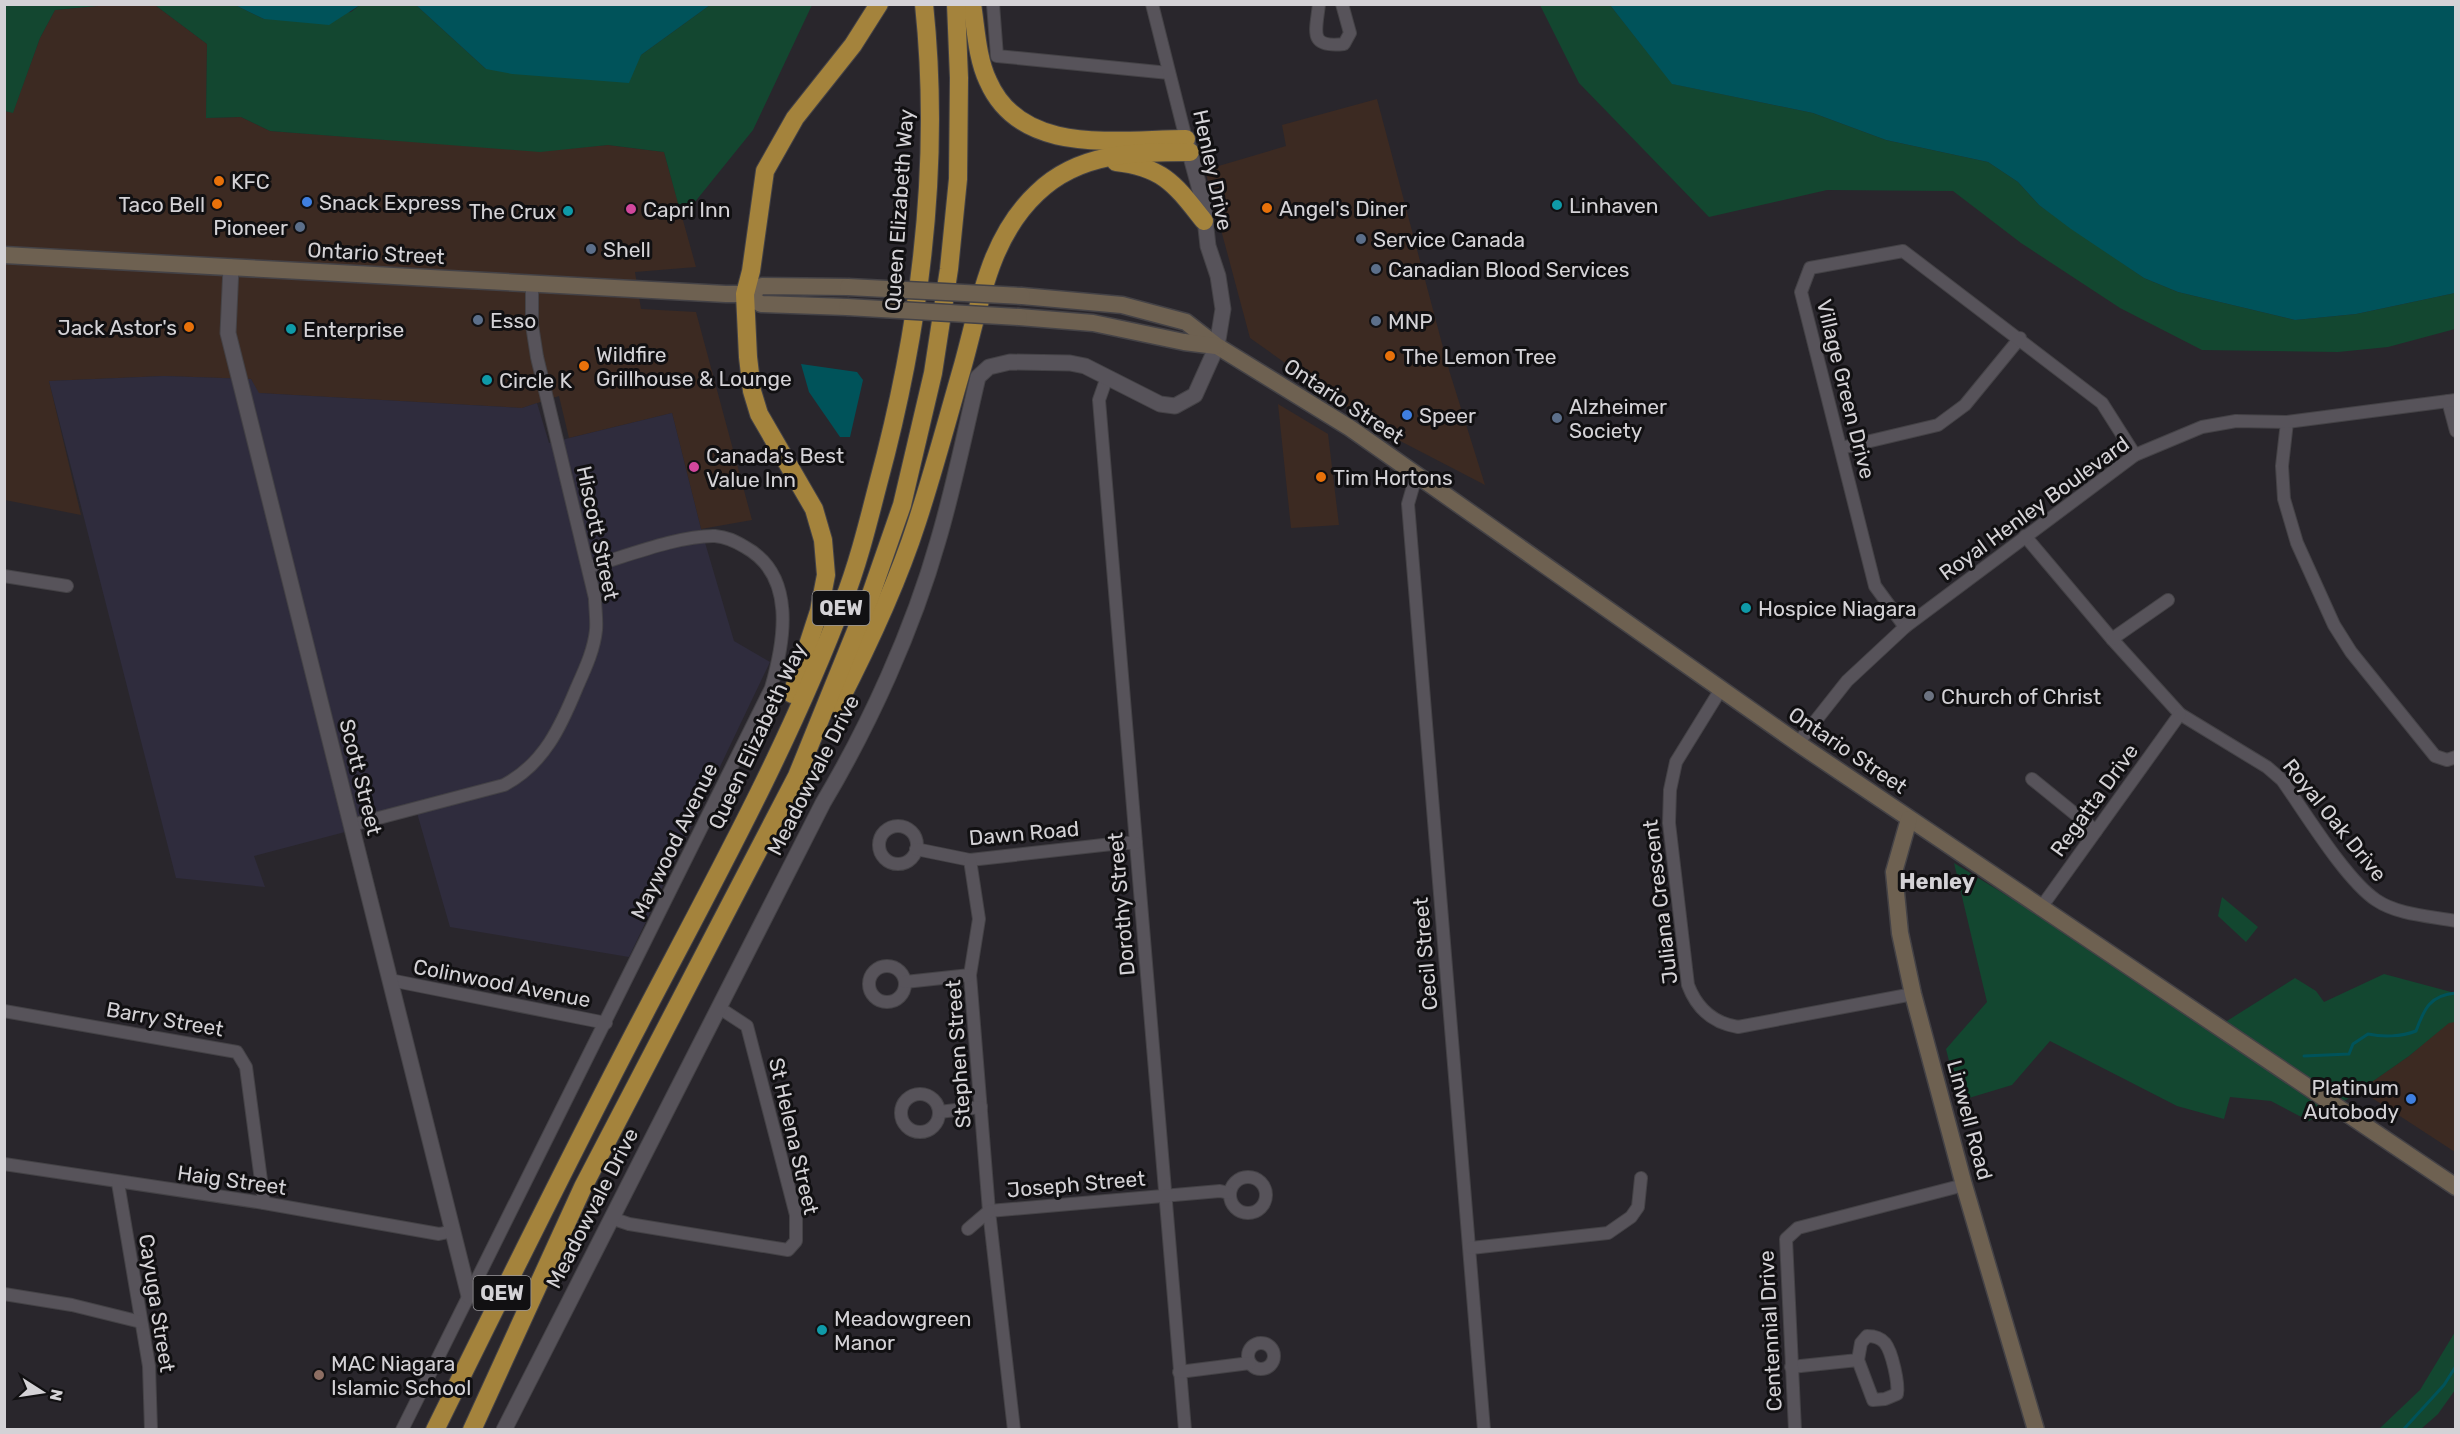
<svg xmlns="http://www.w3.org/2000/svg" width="2460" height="1434" viewBox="0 0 2460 1434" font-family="Rubik,sans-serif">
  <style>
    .commercial { fill: #3c2a22 }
    .industrial { fill: #2f2c3d }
    .green { fill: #134730 }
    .water { fill: #00535a }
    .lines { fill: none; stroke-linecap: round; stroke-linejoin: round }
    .stream { stroke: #00535a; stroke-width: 3 }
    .minor-casing { stroke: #444246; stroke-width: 14 }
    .tertiary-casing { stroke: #444246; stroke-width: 17 }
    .secondary-casing { stroke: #444246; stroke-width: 19 }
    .motorway-casing { stroke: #444246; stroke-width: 20 }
    .minor { stroke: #57535a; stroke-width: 12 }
    .tertiary { stroke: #57535a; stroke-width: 15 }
    .secondary { stroke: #6e6151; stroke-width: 16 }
    .motorway { stroke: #a4833c; stroke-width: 18 }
    .secondary-bridge-casing { stroke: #444246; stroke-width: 19; stroke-linecap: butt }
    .secondary-bridge { stroke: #6e6151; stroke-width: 16 }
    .food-dot { fill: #e8710a; stroke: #111012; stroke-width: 2 }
    .shop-dot { fill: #3f7fe0; stroke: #111012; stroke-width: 2 }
    .culture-dot { fill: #0f9aa8; stroke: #111012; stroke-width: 2 }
    .hotel-dot { fill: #d1479c; stroke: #111012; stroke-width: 2 }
    .service-dot { fill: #5c6f8a; stroke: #111012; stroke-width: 2 }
    .worship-dot { fill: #6b7280; stroke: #111012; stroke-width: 2 }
    .education-dot { fill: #8d6e63; stroke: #111012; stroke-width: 2 }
    .labels { text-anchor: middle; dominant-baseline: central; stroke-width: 6; stroke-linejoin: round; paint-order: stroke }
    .shield { fill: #111012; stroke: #9a989b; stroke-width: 1.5 }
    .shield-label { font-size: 20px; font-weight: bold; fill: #d4d2d6 }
    .street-label { font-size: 21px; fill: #d4d2d6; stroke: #111012 }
    .poi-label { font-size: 21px; fill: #d4d2d6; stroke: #111012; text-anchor: start }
    .neighbourhood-label { font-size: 22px; font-weight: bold; fill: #d4d2d6; stroke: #111012 }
  </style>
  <rect width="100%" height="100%" fill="#29262c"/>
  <g class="commercial">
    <path d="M108,5H155L207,44L206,118L241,117L270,131L540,151L608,145L664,152L696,267L635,272L641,309L696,312L752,520L701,529L672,413L569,438L559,396L522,408L258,393L251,379L164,376L49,381L81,515L5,500L4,111L13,112L40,38L55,10Z"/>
    <path d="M1377,99L1449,370L1485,485L1381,431L1250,338L1205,170L1286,146L1282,125Z"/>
    <path d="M1278,404L1328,434L1339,525L1291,528Z"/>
    <path d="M2449,1022H2455V1152L2360,1090L2409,1056Z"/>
  </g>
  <path class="industrial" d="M164,376L251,379L259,393L522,408L537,403L549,443L672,413L701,529L734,641L770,662L629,957L450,927L417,813L254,856L265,887L176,878L49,381Z"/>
  <g class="green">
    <path d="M5,4L108,5L55,10L40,38L13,113L5,111Z"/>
    <path d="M155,5H235L264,19L351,12L360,5H416L486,69L641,55L710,5H812L753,130L682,218L664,152L608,145L540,152L270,131L241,117L206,118L207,44Z"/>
    <path d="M1540,5H1610L1673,84L1813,113L1886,140L1988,162L2018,182L2039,205L2144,278L2178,292L2295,320L2356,314L2455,293V329L2388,347L2338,352L2202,350L2120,308L2021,243L1953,191L1827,190L1709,217L1579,83Z"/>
    <path d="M1954,863L2219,1026L2295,978L2316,991L2324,1002L2384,974L2455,993V1022L2449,1023L2409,1056L2336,1107L2309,1121L2271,1101L2230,1097L2224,1119L2177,1106L2050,1041L2012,1085L1959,1101L1946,1049L1987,1002Z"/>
    <path d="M2222,897L2258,927L2246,942L2218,916Z"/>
    <path d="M2455,1332V1390L2438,1414L2421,1429H2379L2420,1390Z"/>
  </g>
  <g class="water">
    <path d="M235,5H360L329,25L264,19Z"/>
    <path d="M416,5H710L641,55L629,83L512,74L486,69Z"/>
    <path d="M1610,5H2455V293L2356,314L2295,320L2178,292L2144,278L2071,229L2039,205L2018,182L1988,162L1886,140L1813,113L1672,84Z"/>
    <path d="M801,364L857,372L863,380L850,437H840L809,392Z"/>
  </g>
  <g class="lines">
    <g class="stream">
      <path d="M2304,1056L2349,1054L2353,1044L2368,1034C2382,1037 2401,1037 2416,1031C2424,1009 2430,995 2456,993"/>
      <path d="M2403,1430L2444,1385L2456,1366"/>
    </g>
    <defs>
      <g id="minor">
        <path d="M993,4L997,56L1169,73"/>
        <path d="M1152,4L1186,139"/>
        <path d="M1319,4C1316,32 1308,48 1344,44L1350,33L1342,4"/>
        <path d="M1107,377L1099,400L1185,1430"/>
        <path d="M2448,401L2456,431"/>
        <path d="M2287,422L2282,466L2284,499L2297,543L2334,625L2351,652L2435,756L2447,760L2456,757"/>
        <path d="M1841,448L1938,425L1965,405L2020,338"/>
        <path d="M1416,476L1408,504L1484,1430"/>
        <path d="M2025,536L2112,639L2180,714L2267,767L2282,780C2305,812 2345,879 2376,900C2398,915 2430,916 2456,921"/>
        <path d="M4,576L67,586"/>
        <path d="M1905,627L1875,586L1801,292L1810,268L1903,251L2102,403L2135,455"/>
        <path d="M2112,639L2168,600"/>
        <path d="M1721,689L1676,762L1670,790L1669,823L1688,985C1697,1009 1713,1023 1738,1027L1913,994"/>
        <path d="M1798,743L1847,681L1905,627L2135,455L2202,427L2236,421L2287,422L2456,400"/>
        <path d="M2032,779L2096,831"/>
        <path d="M352,825L504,785C544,764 561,726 577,687C585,669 594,650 596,630C597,620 595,608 595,598L537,357L532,325V284"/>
        <circle cx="898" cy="845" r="19"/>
        <path d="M916,849L970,860L1121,843H1136"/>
        <path d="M970,860L979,919L970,975L989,1211L1014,1430"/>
        <path d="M2040,909L2180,714"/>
        <circle cx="887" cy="984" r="18"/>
        <path d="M390,980L606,1023"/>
        <path d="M905,982L970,975"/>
        <path d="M4,1011L237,1052L246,1067L264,1203"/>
        <circle cx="920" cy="1113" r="19"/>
        <path d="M939,1112L981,1107"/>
        <path d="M4,1164L264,1203L439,1234L453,1231"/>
        <circle cx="1248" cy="1195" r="18"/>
        <path d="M118,1183L149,1366L151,1430"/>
        <path d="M989,1211L1220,1191L1229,1193"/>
        <path d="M611,1218L629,1224L788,1250L796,1241V1215L747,1026L718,1007"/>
        <path d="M968,1229L989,1211"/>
        <path d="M1471,1248L1608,1233L1631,1217L1638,1207L1641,1178"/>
        <path d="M4,1294L72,1305L141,1322"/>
        <circle cx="1261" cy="1356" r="13"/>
        <path d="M1791,1367L1858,1360L1873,1400L1885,1399L1897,1394C1899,1383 1892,1352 1885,1343C1880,1337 1874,1336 1867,1336L1861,1343L1858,1360"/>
        <path d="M1179,1372L1250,1363"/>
        <path d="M402,1430L771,688C785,640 796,575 745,547C735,541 727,537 715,536C680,535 624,557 589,567"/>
        <path d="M1795,1430L1786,1239L1798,1228L1964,1185"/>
      </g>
      <g id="tertiary">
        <path d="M231,267L228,333L469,1296"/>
        <path d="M504,1430L823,803C870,724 913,629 938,541C954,487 965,432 978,377L989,367L1010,362L1070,363L1085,366L1160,404L1175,406L1195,395L1217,346L1223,309L1218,276L1208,246L1203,201L1187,142"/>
      </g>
      <g id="secondary">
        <path d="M4,255L726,294H745L762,286L848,287"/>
        <path d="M745,294L761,304L847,307"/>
        <path d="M1022,296L1122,305L1186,322L1217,346L1350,428L1802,746L2456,1187"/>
        <path d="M1019,317L1093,323L1184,342L1216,346"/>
        <path d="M1909,819L1894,872L1900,933L1913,994L1964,1185L2036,1430"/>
      </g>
      <g id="motorway">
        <path d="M972,4C976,29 977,58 988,81C1021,157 1118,139 1186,139"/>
        <path d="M1116,162C1164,167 1176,186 1204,221"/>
        <path d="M792,694L819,611L826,575L823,540L814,509L759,414L752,391L748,357L745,294L751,271L765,171L795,118L853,45L879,4"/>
        <path d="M838,704C868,646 897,584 917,522C934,470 948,417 963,365C980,304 989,238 1037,193C1079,152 1135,152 1190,152"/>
        <path d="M435,1430C502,1294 569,1158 639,1024C711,886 788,748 843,602C858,564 868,523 878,484C920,329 941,165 924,4"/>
        <path d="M472,1430L583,1187L797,776L871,594L902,505L933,373L949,269L958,179L959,78L956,4"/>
      </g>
    </defs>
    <use href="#minor" class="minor-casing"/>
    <use href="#tertiary" class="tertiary-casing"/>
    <use href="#secondary" class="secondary-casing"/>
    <use href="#motorway" class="motorway-casing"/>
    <use href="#minor" class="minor"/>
    <use href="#tertiary" class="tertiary"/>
    <use href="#secondary" class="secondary"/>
    <use href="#motorway" class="motorway"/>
    <defs>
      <g id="secondary-bridge">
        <path d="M848,287L1022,296"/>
        <path d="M847,307L1019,317"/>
      </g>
    </defs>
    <use href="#secondary-bridge" class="secondary-bridge-casing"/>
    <use href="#secondary-bridge" class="secondary-bridge"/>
  </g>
  <g class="food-dot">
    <circle cx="219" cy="181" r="6"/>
    <circle cx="217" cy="204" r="6"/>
    <circle cx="1267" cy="208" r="6"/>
    <circle cx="189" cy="327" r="6"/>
    <circle cx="1390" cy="356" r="6"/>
    <circle cx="584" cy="366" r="6"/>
    <circle cx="1321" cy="477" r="6"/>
  </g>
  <g class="shop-dot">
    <circle cx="307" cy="202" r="6"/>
    <circle cx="1407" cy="415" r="6"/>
    <circle cx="2411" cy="1099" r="6"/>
  </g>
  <g class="culture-dot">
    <circle cx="1557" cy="205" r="6"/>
    <circle cx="568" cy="211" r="6"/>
    <circle cx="291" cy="329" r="6"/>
    <circle cx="487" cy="380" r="6"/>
    <circle cx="1746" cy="608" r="6"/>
    <circle cx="822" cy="1330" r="6"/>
  </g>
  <g class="hotel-dot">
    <circle cx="631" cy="209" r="6"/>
    <circle cx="694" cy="467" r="6"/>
  </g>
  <g class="service-dot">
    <circle cx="300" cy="227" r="6"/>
    <circle cx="1361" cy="239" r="6"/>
    <circle cx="591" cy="249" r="6"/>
    <circle cx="1376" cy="269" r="6"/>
    <circle cx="478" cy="320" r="6"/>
    <circle cx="1376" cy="321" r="6"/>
    <circle cx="1557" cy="418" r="6"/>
  </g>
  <circle class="worship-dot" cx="1929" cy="696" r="6"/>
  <circle class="education-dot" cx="319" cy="1375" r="6"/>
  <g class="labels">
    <g class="shield">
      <rect x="812.5" y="591" width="57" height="34" rx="4.5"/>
      <rect x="473.5" y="1276" width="57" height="34" rx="4.5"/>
    </g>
    <g class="shield-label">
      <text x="841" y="608">QEW</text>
      <text x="502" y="1293">QEW</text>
    </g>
    <g class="street-label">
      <text transform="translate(1213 170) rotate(78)">Henley Drive</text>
      <text transform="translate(899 210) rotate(-86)">Queen Elizabeth Way</text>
      <text transform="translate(376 253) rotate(3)">Ontario Street</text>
      <text transform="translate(1846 389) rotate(76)">Village Green Drive</text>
      <text transform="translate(1344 401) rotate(33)">Ontario Street</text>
      <text transform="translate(2034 508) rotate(-36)">Royal Henley Boulevard</text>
      <text transform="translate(598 533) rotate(78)">Hiscott Street</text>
      <text transform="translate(757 736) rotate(-65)">Queen Elizabeth Way</text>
      <text transform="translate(1848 750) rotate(34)">Ontario Street</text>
      <text transform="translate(813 775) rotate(-63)">Meadowvale Drive</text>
      <text transform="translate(361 777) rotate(76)">Scott Street</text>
      <text transform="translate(2094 800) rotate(-54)">Regatta Drive</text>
      <text transform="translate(2335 820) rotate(51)">Royal Oak Drive</text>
      <text transform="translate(1024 833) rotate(-5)">Dawn Road</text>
      <text transform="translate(674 841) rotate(-64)">Maywood Avenue</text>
      <text transform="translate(1660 902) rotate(-97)">Juliana Crescent</text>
      <text transform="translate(1121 904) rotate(-95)">Dorothy Street</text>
      <text transform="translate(1425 954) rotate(-95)">Cecil Street</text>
      <text transform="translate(502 983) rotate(11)">Colinwood Avenue</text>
      <text transform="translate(165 1019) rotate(10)">Barry Street</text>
      <text transform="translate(958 1054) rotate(-94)">Stephen Street</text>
      <text transform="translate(1970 1120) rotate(75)">Linwell Road</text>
      <text transform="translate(794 1136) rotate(77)">St Helena Street</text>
      <text transform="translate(232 1180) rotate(8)">Haig Street</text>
      <text transform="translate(1076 1184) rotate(-5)">Joseph Street</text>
      <text transform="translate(592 1208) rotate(-63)">Meadowvale Drive</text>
      <text transform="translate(157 1303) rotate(81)">Cayuga Street</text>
      <text transform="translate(1770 1331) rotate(-93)">Centennial Drive</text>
    </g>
    <g class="poi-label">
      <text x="231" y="181">KFC</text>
      <text x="319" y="202">Snack Express</text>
      <text x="205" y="204" text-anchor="end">Taco Bell</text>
      <text x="1569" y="205">Linhaven</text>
      <text x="1279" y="208">Angel's Diner</text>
      <text x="643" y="209">Capri Inn</text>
      <text x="556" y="211" text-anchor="end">The Crux</text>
      <text x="288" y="227" text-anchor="end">Pioneer</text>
      <text x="1373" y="239">Service Canada</text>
      <text x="603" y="249">Shell</text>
      <text x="1388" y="269">Canadian Blood Services</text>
      <text x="490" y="320">Esso</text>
      <text x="1388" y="321">MNP</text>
      <text x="177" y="327" text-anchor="end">Jack Astor's</text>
      <text x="303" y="329">Enterprise</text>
      <text x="596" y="354">Wildfire<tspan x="596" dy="24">Grillhouse &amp; Lounge</tspan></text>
      <text x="1402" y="356">The Lemon Tree</text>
      <text x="499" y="380">Circle K</text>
      <text x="1569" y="406">Alzheimer<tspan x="1569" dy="24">Society</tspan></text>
      <text x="1419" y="415">Speer</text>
      <text x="706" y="455">Canada's Best<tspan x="706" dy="24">Value Inn</tspan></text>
      <text x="1333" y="477">Tim Hortons</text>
      <text x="1758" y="608">Hospice Niagara</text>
      <text x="1941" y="696">Church of Christ</text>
      <text x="2399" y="1087" text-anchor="end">Platinum<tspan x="2399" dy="24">Autobody</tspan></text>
      <text x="834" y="1318">Meadowgreen<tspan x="834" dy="24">Manor</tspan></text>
      <text x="331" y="1363">MAC Niagara<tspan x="331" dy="24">Islamic School</tspan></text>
    </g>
    <g class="neighbourhood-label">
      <text x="1937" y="881">Henley</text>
    </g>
  </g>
  <rect width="2460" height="1434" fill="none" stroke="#d4d2d6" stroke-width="12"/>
  <g transform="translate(42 1392) rotate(102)" stroke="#111012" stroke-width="4.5" paint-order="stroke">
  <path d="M0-4.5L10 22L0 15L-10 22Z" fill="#d4d2d6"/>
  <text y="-9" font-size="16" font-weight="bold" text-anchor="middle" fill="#d4d2d6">N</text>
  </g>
</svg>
